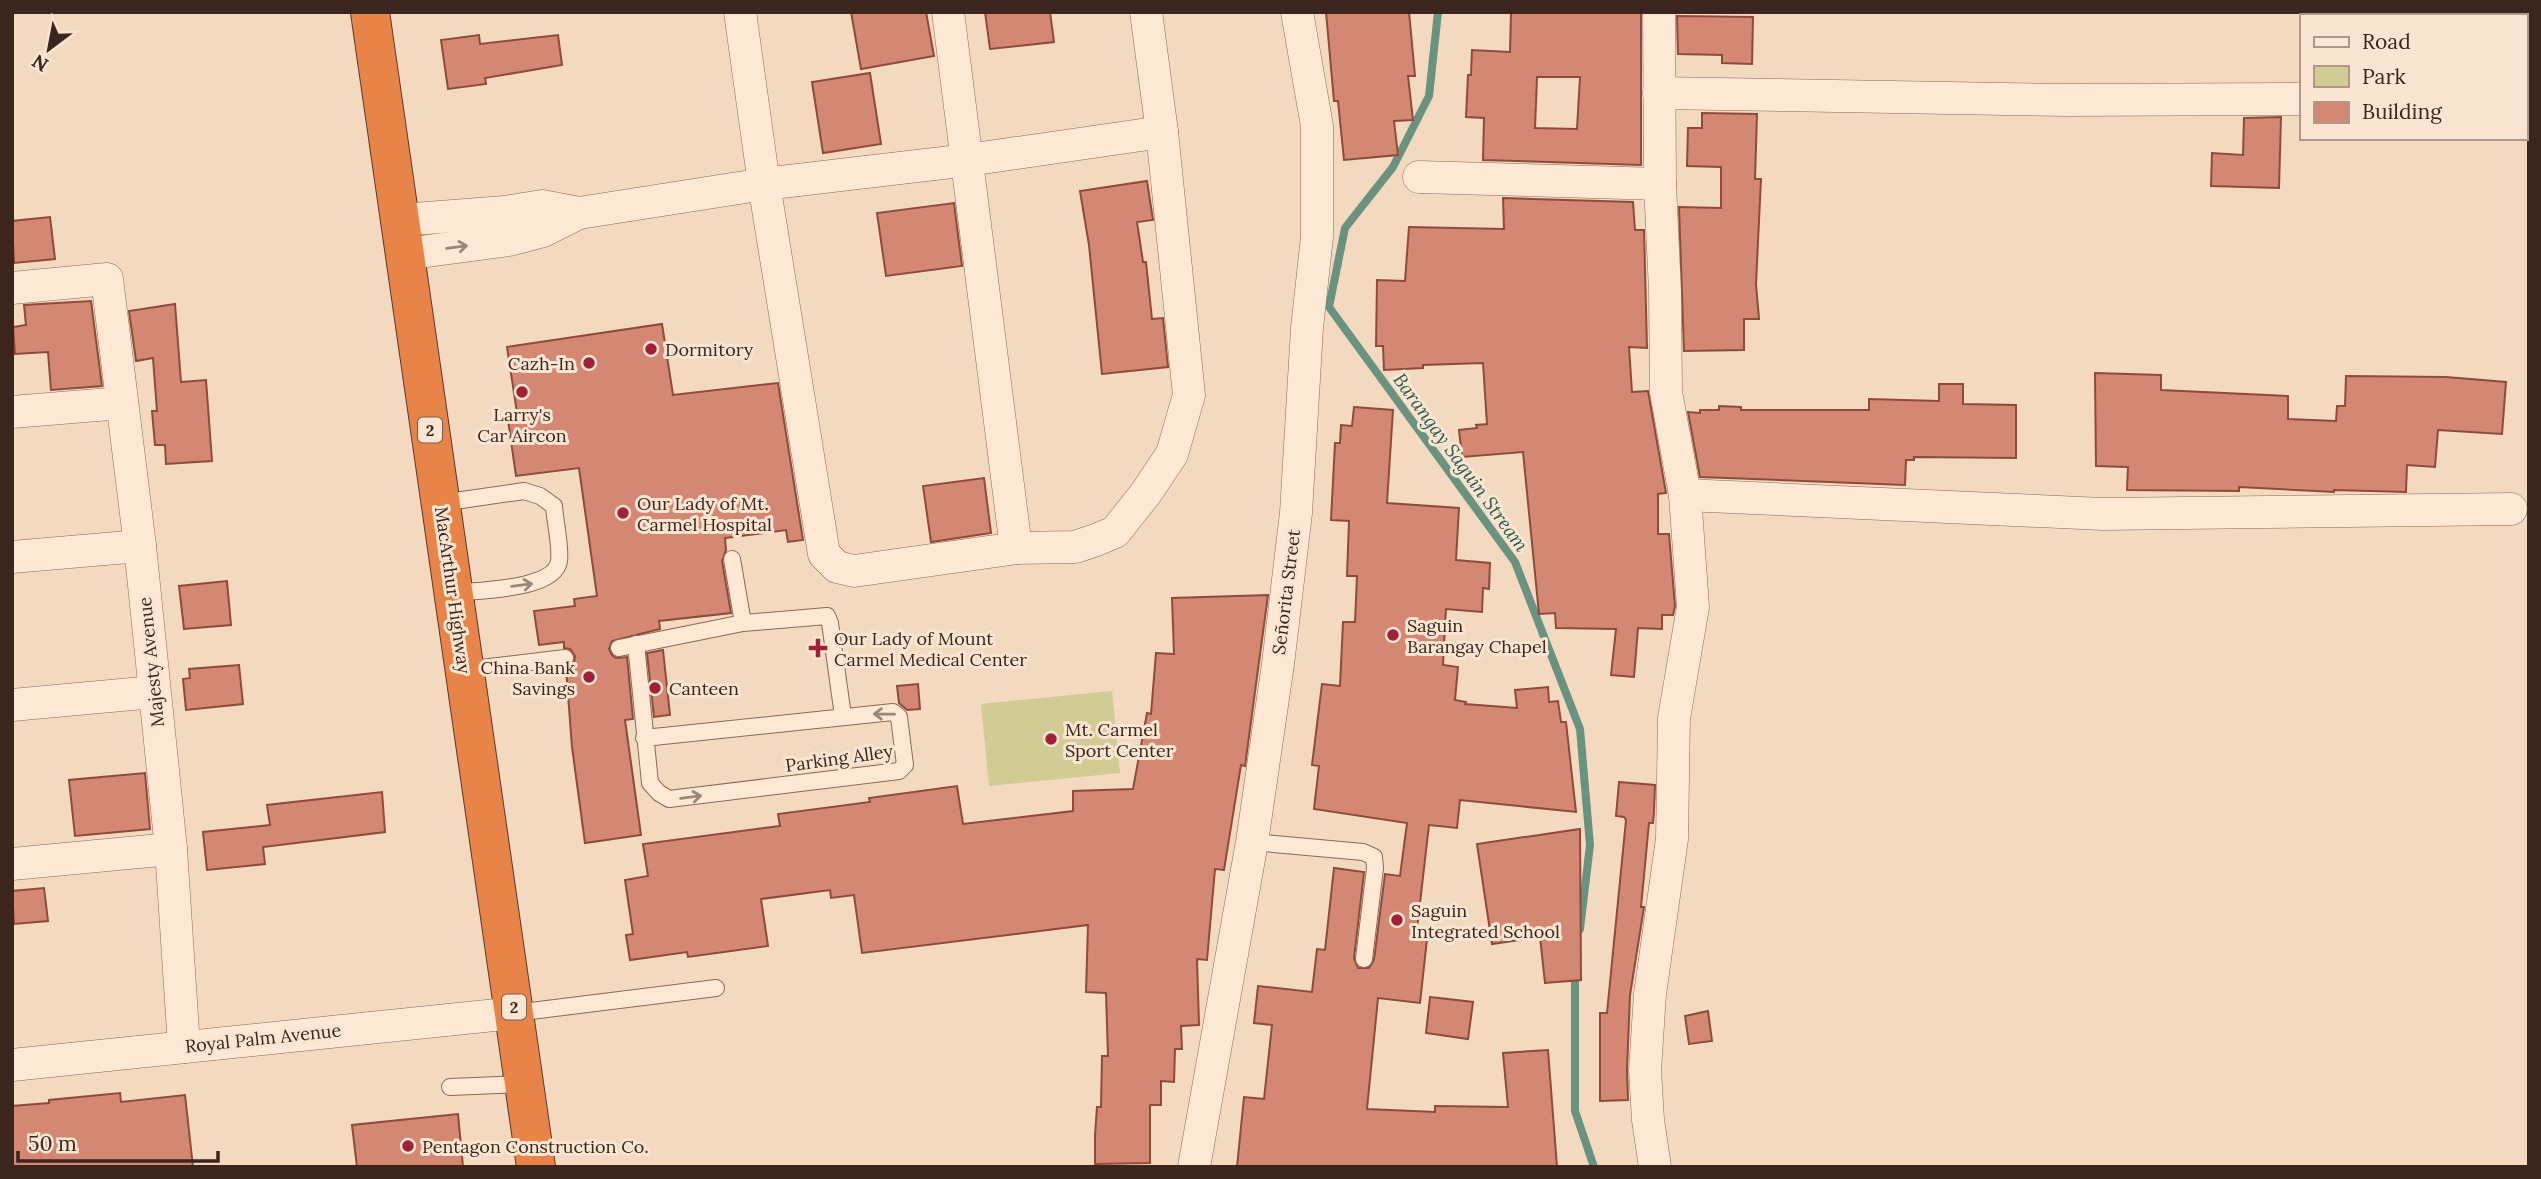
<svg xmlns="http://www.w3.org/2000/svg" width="2541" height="1179" viewBox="0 0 2541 1179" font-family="Lora,serif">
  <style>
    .green { fill: #d1cc93 }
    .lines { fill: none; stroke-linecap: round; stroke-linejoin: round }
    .stream { stroke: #699380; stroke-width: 8 }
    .building { fill: #d48873; stroke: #8e4b3a; stroke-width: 2; fill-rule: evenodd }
    .lane-casing { stroke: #8d6956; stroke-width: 18 }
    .street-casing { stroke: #8d6956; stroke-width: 33 }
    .highway-casing { stroke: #5a382b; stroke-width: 40 }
    .lane { stroke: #fce8d4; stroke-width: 16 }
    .street { stroke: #fce8d4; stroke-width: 32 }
    .highway { stroke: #e98449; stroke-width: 38 }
    .oneway { stroke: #9c8678 }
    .poi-dot { fill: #a1213b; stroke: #f9e5d1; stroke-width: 2.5 }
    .labels { text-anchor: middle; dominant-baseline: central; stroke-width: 6; stroke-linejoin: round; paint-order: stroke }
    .shield { fill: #f9e5d1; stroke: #745f52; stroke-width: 2 }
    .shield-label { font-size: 16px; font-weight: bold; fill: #3b251c }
    .poi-label { font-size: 18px; fill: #3b251c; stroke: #f9e5d1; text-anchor: start }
    .street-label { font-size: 18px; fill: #3b251c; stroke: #f9e5d1 }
    .water-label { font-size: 19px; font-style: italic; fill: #2a5c4f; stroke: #f9e5d1 }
  </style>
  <rect width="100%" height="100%" fill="#f2d9c0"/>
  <path class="green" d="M1112,691L1120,773L989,786L981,704Z"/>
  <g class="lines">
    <g class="stream">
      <path d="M1438,12L1429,96L1393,167L1345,228L1329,307L1515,562L1580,729L1590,845L1580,929"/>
      <path d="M1575,970V1111L1594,1167"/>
    </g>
  </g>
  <g class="building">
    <path d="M851,12H926L934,56L861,69Z"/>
    <path d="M985,12H1050L1054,42L990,49Z"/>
    <path d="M1326,12H1409L1415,76H1408L1413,120L1394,121L1398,155L1344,160L1338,101H1334Z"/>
    <path d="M1511,12H1641V165L1483,160L1484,118L1466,117L1468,75H1471L1472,50L1510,52ZM1537,77H1580L1577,129L1535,128Z"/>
    <path d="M1677,16L1753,17L1752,64L1722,63V55L1678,54Z"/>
    <path d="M479,35L480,44L558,35L562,65L485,78L486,84L448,89L441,40Z"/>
    <path d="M870,73L881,144L823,153L812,82Z"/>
    <path d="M1702,113L1757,114L1755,179H1761L1756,284L1759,319H1744V350L1684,351L1679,207L1721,208V167L1687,166L1688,128H1702Z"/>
    <path d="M2281,117L2279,188L2211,186L2212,153L2243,155L2244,118Z"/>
    <path d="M1147,181L1153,220L1137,222L1143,262H1146L1152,319L1163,318L1168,367L1102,374L1089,245L1080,191Z"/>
    <path d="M1503,198L1633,202L1635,230H1644L1647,348L1629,347L1632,392L1648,391L1666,493L1658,494V534H1669L1675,606L1673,615H1662V629L1638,628L1634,677L1611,675L1616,629L1556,628L1555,613L1539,614L1523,452L1462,457L1459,430L1477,428L1476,425L1487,424L1483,363L1423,365V368L1384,370L1383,346H1376L1377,280L1405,281L1409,227L1504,229Z"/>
    <path d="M954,203L962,266L886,276L877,213Z"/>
    <path d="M50,217L55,259L14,263L12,221Z"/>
    <path d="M91,301L102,386L51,390L48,352L15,354L13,327L26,325L24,305Z"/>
    <path d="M175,304L181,382L206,380L212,461L166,464L165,445H155L152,411H157L153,358L136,361L129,311Z"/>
    <path d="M662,324L673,395L778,383L803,540L788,542L786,530L725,538L726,550L722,561L731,613L659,621L660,629L612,641L609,649L612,655L616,658L627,657L633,719L625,720L641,835L585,843L572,747L566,668L574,663L575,656L570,649L564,648V642L539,645L534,611L575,606L574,599L597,596L579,468L516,476L508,420L518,419L507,347Z"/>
    <path d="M2095,373L2161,375V390L2288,396V419L2336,421L2337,406H2345L2346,376L2446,377L2506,382L2502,434L2438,430L2435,467L2407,465L2406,492L2334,490V492L2239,487V491L2127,490L2128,467L2096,466Z"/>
    <path d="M1939,384H1963V404L2016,405V458L1914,457V460H1906L1905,485L1700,477L1688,412L1700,413V410H1719V406L1741,407V410H1869V399L1939,401Z"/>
    <path d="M1354,407L1393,410L1387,503L1459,508L1456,560L1490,563L1489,589L1483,588L1482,612L1446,609L1443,665L1458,667L1455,700L1466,702L1465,704L1517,708L1515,690L1548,687L1549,702L1558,701L1561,722H1566L1576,812L1460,800L1457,828L1429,825L1417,929L1428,930L1420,1003L1378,998L1367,1109L1435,1112V1106L1508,1107L1503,1053L1548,1050L1557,1167H1237L1244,1097L1264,1099L1272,1025L1254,1023L1258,986L1312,992L1317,949L1325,950L1334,868L1364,872L1354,958L1358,968H1369L1374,960L1385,874L1400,876L1407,823L1314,809L1319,766L1312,765L1322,684L1340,686L1343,622H1355L1357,576H1347L1349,521L1331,520L1335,443H1340L1341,425L1352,426Z"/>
    <path d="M984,478L991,533L931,542L923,486Z"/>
    <path d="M227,581L231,625L184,629L179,586Z"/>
    <path d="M1268,595L1245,766L1241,765L1224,870L1215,869L1207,960L1197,959L1199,1025L1181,1026L1182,1049H1175L1174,1082L1161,1081V1105H1150V1163L1095,1164V1135L1097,1107H1101L1102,1056H1108L1106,993L1086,992L1088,925L862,953L854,895L831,898L830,890L761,899L768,946L688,957L687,952L630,960L626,935L633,934L625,880L648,876L643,844L780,826L778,814L870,802L869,798L957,786L963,824L1073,811V791L1133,789L1147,713L1151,714L1156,653L1174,654L1172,598Z"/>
    <path d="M663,650L670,715L654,717L647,653Z"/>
    <path d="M239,665L243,704L186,710L183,679L190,678L189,669Z"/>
    <path d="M918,684L920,709L907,710L899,703L897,686Z"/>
    <path d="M145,773L150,829L75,836L69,780Z"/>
    <path d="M1619,782L1655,785L1654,812L1653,823H1649L1641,907H1644L1630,995L1627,1069L1628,1100L1600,1101V1013H1607L1626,820L1624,817L1616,816Z"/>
    <path d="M382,792L385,832L263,847L265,864L207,870L203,832L270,825L267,805Z"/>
    <path d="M1580,829L1581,980L1545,983L1540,937L1492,944L1477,844Z"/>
    <path d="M44,888L48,921L14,924L12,891Z"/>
    <path d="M1430,997L1473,1002L1468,1039L1426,1033Z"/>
    <path d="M1708,1011L1712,1041L1689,1044L1685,1016Z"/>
    <path d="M120,1093L121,1102L185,1095L193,1167H12V1106L49,1103V1100Z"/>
    <path d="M458,1114L463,1167H357L352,1125Z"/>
  </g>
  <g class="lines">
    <defs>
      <g id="lane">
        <path d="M441,503L524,491L540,496L554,506C555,522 561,547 559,561C555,590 478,590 454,593"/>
        <path d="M732,559L743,623"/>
        <path d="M636,644L650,783L659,793L669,799L899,771L905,765L899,717L893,712L644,738"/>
        <path d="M619,648L743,623L827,616L830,623L843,716"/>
        <path d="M464,670L565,658"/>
        <path d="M1252,842L1363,852L1374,857L1375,868L1364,959"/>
        <path d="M515,1013L716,988"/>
        <path d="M450,1087L524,1084"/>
      </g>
      <g id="street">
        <path d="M740,12L764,184L824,554L837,567L854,571L1016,548L1075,547L1096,540L1115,532L1146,493L1172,454L1189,395L1162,132L1146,12"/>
        <path d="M948,12L1016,548"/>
        <path d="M1659,93L2066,100L2301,99"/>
        <path d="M1419,177L1660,184"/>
        <path d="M401,220L505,212L542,206L579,213"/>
        <path d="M405,254L509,240L543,231L579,213L764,184L968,160L1162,132"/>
        <path d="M12,288L107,279L140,546L171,849L184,1047"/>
        <path d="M12,412L122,403"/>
        <path d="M1685,495L2103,514L2511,509"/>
        <path d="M12,557L140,546"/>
        <path d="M12,705L154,692"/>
        <path d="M12,864L171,849"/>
        <path d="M12,1065L515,1013"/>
        <path d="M1194,1167L1252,842L1278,664L1296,513L1307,328L1317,237V126L1297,12"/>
        <path d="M1655,1167L1648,1120L1645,1070L1650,994L1672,839L1674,718L1693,607L1685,495L1666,392L1665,291L1660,184L1659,12"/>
      </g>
      <path id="highway" d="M370,12L536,1167"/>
    </defs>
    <use href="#lane" class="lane-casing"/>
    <use href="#street" class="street-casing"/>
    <use href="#highway" class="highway-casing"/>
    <use href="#lane" class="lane"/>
    <use href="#street" class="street"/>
    <use href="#highway" class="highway"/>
  </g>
  <defs><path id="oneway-shaft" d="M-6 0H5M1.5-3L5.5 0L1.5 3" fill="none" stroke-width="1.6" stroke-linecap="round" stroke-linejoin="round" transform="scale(1.75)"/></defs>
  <g class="oneway">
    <use href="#oneway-shaft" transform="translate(457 247) rotate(-8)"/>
    <use href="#oneway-shaft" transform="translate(522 585) rotate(-7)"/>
    <use href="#oneway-shaft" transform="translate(884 714) rotate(-179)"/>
    <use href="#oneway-shaft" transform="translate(691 797) rotate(-7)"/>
  </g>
  <g class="poi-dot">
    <circle cx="651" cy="349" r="7"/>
    <circle cx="589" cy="363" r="7"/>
    <circle cx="522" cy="392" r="7"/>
    <circle cx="623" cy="513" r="7"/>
    <circle cx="1393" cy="635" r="7"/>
    <path d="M814.5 637.5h7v7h7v7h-7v7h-7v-7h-7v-7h7z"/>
    <circle cx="589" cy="677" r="7"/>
    <circle cx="655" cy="688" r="7"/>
    <circle cx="1051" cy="739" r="7"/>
    <circle cx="1397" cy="920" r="7"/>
    <circle cx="408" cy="1146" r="7"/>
  </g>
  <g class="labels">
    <g class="shield">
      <rect x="418" y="417.5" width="24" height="25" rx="5"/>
      <rect x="502" y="994.5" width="24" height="25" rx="5"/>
    </g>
    <g class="shield-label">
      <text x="430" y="430">2</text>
      <text x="514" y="1007">2</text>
    </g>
    <g class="poi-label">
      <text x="665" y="349">Dormitory</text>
      <text x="575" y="363" text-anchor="end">Cazh-In</text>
      <text x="522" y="414" text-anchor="middle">Larry's<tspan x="522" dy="21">Car Aircon</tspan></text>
      <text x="637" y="503">Our Lady of Mt.<tspan x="637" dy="21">Carmel Hospital</tspan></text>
      <text x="1407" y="625">Saguin<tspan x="1407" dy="21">Barangay Chapel</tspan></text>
      <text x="834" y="638">Our Lady of Mount<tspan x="834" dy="21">Carmel Medical Center</tspan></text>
      <text x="575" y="667" text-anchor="end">China Bank<tspan x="575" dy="21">Savings</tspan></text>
      <text x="669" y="688">Canteen</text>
      <text x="1065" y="729">Mt. Carmel<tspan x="1065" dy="21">Sport Center</tspan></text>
      <text x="1411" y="910">Saguin<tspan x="1411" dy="21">Integrated School</tspan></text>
      <text x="422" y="1146">Pentagon Construction Co.</text>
    </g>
    <g class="street-label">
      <text transform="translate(453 590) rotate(82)">MacArthur Highway</text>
      <text transform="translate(1286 592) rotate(-83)">Señorita Street</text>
      <text transform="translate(151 662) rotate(-96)">Majesty Avenue</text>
      <text transform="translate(839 758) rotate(-8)">Parking Alley</text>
      <text transform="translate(263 1038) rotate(-6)">Royal Palm Avenue</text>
    </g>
    <g class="water-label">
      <text transform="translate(1461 462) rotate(54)">Barangay Saguin Stream</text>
    </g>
  </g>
  <rect width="2541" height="1179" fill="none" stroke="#3b251c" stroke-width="28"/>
  <rect x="2300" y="14" width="228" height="126" fill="#f9e5d1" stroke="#ad9889" stroke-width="2"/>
  <rect x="2314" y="37" width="35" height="10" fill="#fce8d4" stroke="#ad9889" stroke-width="2"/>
  <text x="2362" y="49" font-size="21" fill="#3b251c">Road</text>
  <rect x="2314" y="66" width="35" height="21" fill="#d1cc93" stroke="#ad9889" stroke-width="2"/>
  <text x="2362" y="84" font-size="21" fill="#3b251c">Park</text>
  <rect x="2314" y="102" width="35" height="21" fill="#d48873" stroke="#ad9889" stroke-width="2"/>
  <text x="2362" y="119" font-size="21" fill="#3b251c">Building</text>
  <g transform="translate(49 49) rotate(212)" stroke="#f9e5d1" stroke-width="5" paint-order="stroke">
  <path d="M0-5L12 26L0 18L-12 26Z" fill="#3b251c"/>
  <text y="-10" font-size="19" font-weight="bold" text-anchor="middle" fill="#3b251c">N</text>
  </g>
  <path d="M18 1151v10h200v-10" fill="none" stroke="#3b251c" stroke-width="3.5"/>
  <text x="28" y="1151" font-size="21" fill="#3b251c" stroke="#f9e5d1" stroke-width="5" paint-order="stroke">50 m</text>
</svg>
